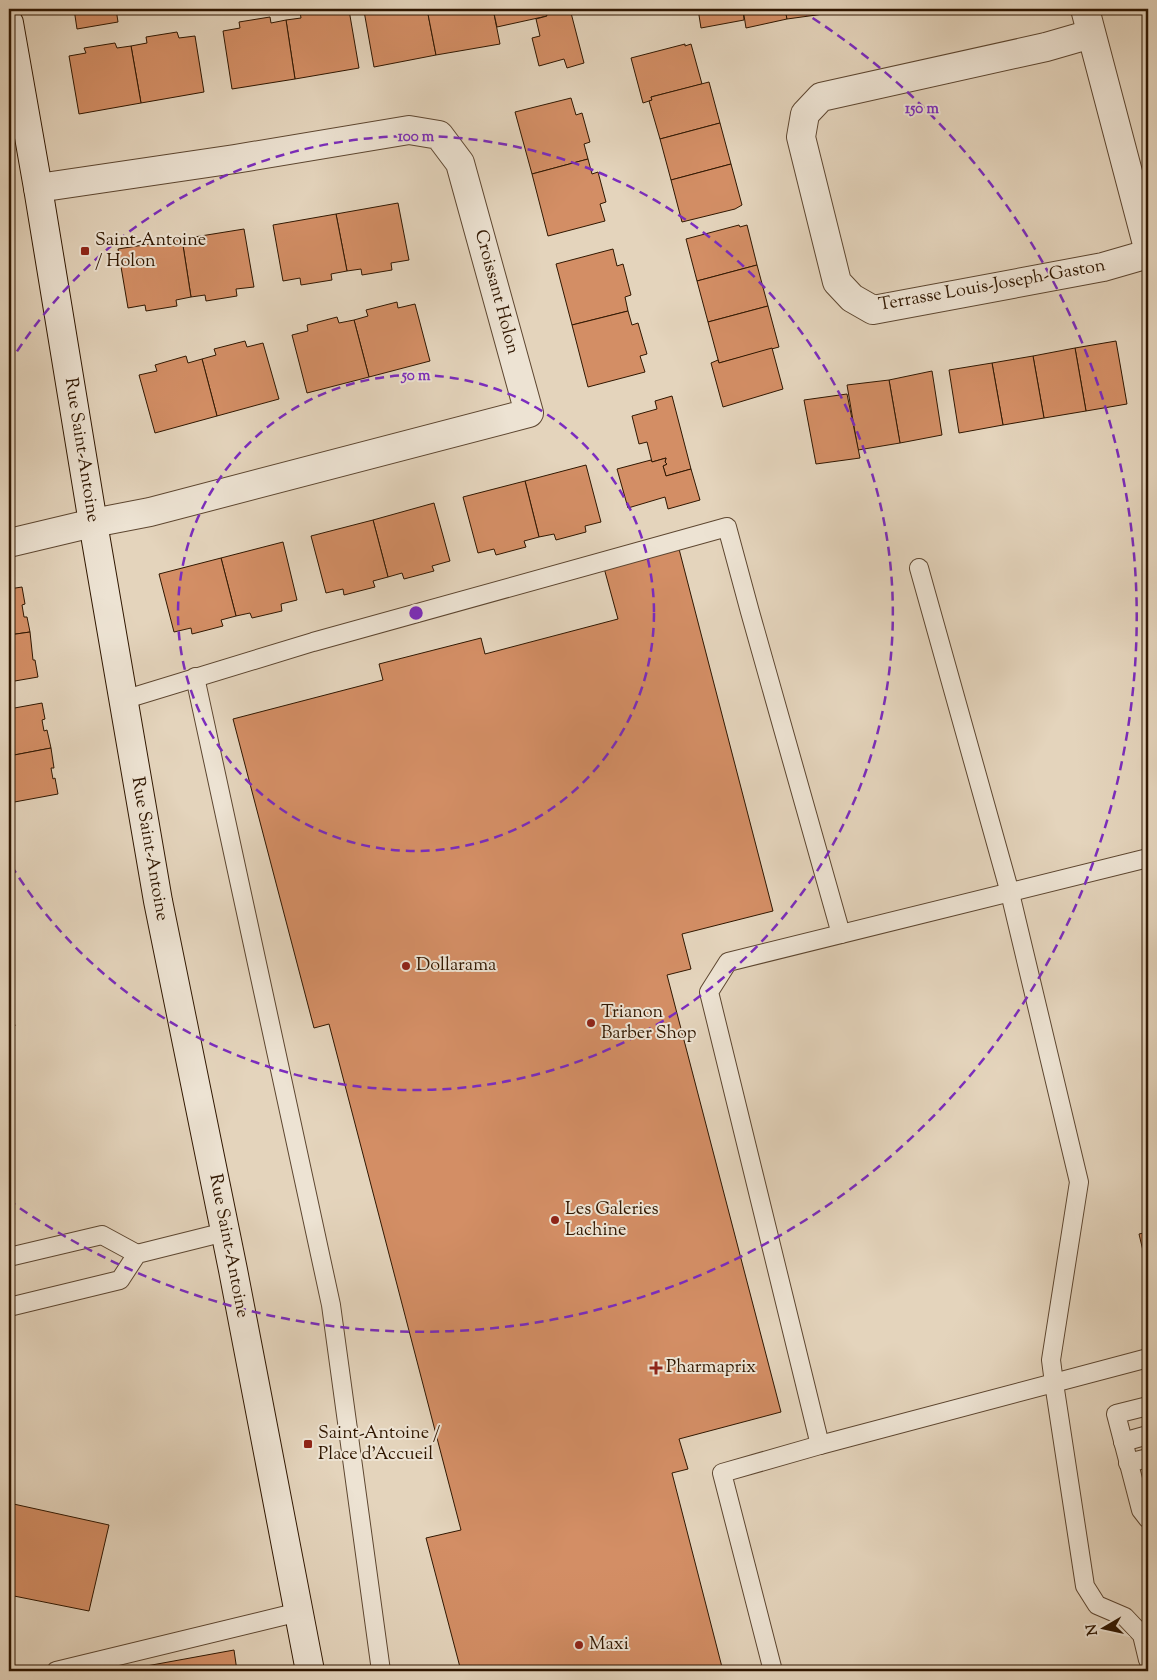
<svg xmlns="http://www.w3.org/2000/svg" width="1157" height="1680" viewBox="0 0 1157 1680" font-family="'Sorts Mill Goudy',serif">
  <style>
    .building { fill: #d38e65; stroke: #301701 }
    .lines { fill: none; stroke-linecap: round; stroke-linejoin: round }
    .lane-casing { stroke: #5d4630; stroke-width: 20 }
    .street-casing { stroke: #5d4630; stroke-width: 30 }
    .secondary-casing { stroke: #301701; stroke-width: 30 }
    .lane { stroke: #ede3d3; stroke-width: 18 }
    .street { stroke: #ede3d3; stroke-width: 28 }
    .secondary { stroke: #ede3d3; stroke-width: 28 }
    .ring { fill: none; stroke: #7b2cbf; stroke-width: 2.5; stroke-dasharray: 9 6 }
    .poi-dot { fill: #8f2418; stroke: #ede3d3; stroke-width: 2 }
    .labels { text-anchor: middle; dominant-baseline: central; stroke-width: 4; stroke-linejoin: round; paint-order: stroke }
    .poi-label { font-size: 18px; fill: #301701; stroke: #ede3d3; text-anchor: start }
    .street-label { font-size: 18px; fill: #301701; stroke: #ede3d3 }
    .centre { fill: #7b2cbf; stroke: #ede3d3; stroke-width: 2.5 }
    .ring-label { font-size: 15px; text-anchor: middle; font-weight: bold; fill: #7b2cbf; stroke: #ede3d3; stroke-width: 4; stroke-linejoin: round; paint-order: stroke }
  </style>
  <rect width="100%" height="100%" fill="#e4d4bc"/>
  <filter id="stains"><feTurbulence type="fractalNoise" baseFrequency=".004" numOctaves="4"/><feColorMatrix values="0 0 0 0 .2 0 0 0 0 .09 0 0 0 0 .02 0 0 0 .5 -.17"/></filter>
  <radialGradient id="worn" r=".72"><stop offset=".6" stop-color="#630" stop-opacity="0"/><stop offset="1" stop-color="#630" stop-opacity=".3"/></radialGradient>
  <g class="building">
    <path d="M74,9H116L118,22L77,29Z"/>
    <path d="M317,9H331L332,13L349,10L359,68L295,79L286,20L301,18L300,12Z"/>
    <path d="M374,9H427L436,55L374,67L364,11Z"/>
    <path d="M427,9H493L500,44L436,55Z"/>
    <path d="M493,9H541V11L545,10L547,16L497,27Z"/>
    <path d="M541,9H570L584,63L567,68L564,59L539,66L532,38L540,36L536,19L547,16L545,10L541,11Z"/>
    <path d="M698,9H743L744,20L701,28Z"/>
    <path d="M743,9H785L787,19L746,28Z"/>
    <path d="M785,9H830L831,13L787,19Z"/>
    <path d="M270,17L271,23L286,20L295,79L232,89L223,31L240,28L239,22Z"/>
    <path d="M177,32L179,38L195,36L204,92L141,103L131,46L147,43L146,37Z"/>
    <path d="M115,43L117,48L131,46L141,103L79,114L69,56L86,53L84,48Z"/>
    <path d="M685,44V46L691,44L702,84L651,97L652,100L643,103L631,58Z"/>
    <path d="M709,82L720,123L660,139L649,101L652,100L651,97Z"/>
    <path d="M571,98L576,115L582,113L590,142L584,144L588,159L532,174L515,112Z"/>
    <path d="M720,123L731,164L671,180L660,139Z"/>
    <path d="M588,159L592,174L598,172L606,202L600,204L605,221L548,236L532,174Z"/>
    <path d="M731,164L742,205L735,209L682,222L671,180Z"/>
    <path d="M398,203L409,260L391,263L392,270L362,275L361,269L347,271L336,214Z"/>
    <path d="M336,214L347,271L331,274L332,280L301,285L300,278L283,281L273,225Z"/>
    <path d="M739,225L740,227L747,225L757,265L697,281L686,239Z"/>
    <path d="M244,229L254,287L236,289L237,296L206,301L205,295L191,297L182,239Z"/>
    <path d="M182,239L191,297L176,300L177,306L146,311L145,305L128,308L118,249Z"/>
    <path d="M613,249L617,266L623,264L631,295L625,297L628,311L572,325L556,264Z"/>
    <path d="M757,265L768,306L708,322L697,281Z"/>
    <path d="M397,302L398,308L415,304L430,361L369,377L354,320L368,316L366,310Z"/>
    <path d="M768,306L779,347L719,363L708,322Z"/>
    <path d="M628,311L632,325L638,323L647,354L640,356L645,372L588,387L572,325Z"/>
    <path d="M337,317L339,323L354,320L369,377L307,393L292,335L308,331L307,325Z"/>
    <path d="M245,341L247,347L263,343L279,399L217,416L202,359L216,355L214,349Z"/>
    <path d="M1116,341L1127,404L1086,411L1075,348Z"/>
    <path d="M772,348L783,389L723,407L711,363L718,360L719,363Z"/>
    <path d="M1075,348L1086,411L1044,418L1033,356Z"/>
    <path d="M186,356L188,363L202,359L217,416L155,433L139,375L157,371L155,365Z"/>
    <path d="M1033,356L1044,418L1003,425L992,363Z"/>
    <path d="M992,363L1003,425L959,433L949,370Z"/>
    <path d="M932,371L942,435L900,443L889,380Z"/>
    <path d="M889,380L900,443L858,450L847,385Z"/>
    <path d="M847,394L860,458L816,464L804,400Z"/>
    <path d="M672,396L691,469L666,476L663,466L667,464L665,462L666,458L652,462L647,442L639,444L632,416L657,409L655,401Z"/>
    <path d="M666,458L665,462L667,464L663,466L666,476L691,469L700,500L668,509L665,497L628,508L617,469L651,460L652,462Z"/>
    <path d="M586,465L601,522L585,526L586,532L556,540L554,534L539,537L525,481Z"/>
    <path d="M525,481L539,537L524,541L526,547L496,555L494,549L478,553L463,497Z"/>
    <path d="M434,503L450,561L432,566L434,571L404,579L402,573L388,577L373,520Z"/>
    <path d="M373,520L388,577L373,581L375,587L344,595L343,589L326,593L311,536Z"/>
    <path d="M283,542L297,600L281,604L282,611L252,618L250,613L236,616L221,558Z"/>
    <path d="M679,549L773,911L682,934L691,969L667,975L781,1412L679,1439L688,1469L672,1473L723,1671H461L426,1538L461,1530L329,1024L314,1028L233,719L383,680L379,664L481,638L485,654L618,619L604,568Z"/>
    <path d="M221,558L236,616L221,620L223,626L192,634L191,628L174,632L159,574Z"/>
    <path d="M22,587L25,604L22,605L24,617H27L30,632L9,635V589Z"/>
    <path d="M30,632L33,660H35L38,677L9,682V635Z"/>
    <path d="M42,703L45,719L42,720L44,731L47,730L51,748L9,756V709Z"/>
    <path d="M51,748L54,768H51L53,779L55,778L58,794L9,803V756Z"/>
    <path d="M9,1002L15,1026L9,1027Z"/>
    <path d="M1148,1232V1272L1139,1234Z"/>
    <path d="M9,1503L109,1525L89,1611L9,1595Z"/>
    <path d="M234,1650L237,1671H119Z"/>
  </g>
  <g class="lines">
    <defs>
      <g id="lane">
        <path d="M919,568L1010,893L1079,1182L1051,1360L1054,1383L1085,1586L1097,1605L1125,1617L1142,1635L1148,1660"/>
        <path d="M195,677L331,1305L381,1671"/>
        <path d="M123,700L313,642L727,527L750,612L841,934"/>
        <path d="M9,1257L102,1235L137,1254"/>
        <path d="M9,1307L120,1280L137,1254L225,1232"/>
        <path d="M1148,1406L1116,1414L1141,1510L1148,1519"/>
        <path d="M1123,1442L1148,1435"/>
        <path d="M820,1445L1148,1358"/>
        <path d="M1128,1463L1148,1458"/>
        <path d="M56,1671L299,1612"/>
        <path d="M773,1671L722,1473L820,1445L709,992L728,962L1148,858"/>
      </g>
      <g id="street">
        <path d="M1085,9L1148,248"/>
        <path d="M1091,34L1046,47L821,97L805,114L801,137L837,282L852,298L873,310L1103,267L1148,254"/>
        <path d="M9,543L93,523L150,512L529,413L460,163L439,135L409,130L235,159L38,188"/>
      </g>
      <path id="secondary" d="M9,23L38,188L93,523L158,901L233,1270L310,1671"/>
    </defs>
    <use href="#lane" class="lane-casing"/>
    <use href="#street" class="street-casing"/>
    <use href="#secondary" class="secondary-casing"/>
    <use href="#lane" class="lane"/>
    <use href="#street" class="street"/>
    <use href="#secondary" class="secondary"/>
  </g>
  <g class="ring">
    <circle cx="416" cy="613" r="238"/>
    <path d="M9 364A477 477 0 1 1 9 862"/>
    <path d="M800 10A715 715 0 1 1 11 1202"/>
  </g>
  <g class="poi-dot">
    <rect x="80" y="246" width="10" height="10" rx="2.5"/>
    <circle cx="406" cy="966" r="5"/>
    <circle cx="591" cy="1023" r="5"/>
    <circle cx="555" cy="1220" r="5"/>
    <path d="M653.5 1360.5h5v5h5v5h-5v5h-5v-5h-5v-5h5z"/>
    <rect x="303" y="1439" width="10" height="10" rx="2.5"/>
    <circle cx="579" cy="1645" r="5"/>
  </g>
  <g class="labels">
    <g class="poi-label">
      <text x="95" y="241">Saint-Antoine<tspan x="95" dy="21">/ Holon</tspan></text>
      <text x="416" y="966">Dollarama</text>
      <text x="601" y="1013">Trianon<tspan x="601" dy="21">Barber Shop</tspan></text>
      <text x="565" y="1210">Les Galeries<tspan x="565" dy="21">Lachine</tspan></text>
      <text x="666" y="1368">Pharmaprix</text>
      <text x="318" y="1434">Saint-Antoine /<tspan x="318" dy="21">Place d'Accueil</tspan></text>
      <text x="589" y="1645">Maxi</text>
    </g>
    <g class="street-label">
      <text transform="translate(992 286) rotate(-10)">Terrasse Louis-Joseph-Gaston</text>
      <text transform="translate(496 292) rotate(75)">Croissant Holon</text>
      <text transform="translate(81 450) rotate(81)">Rue Saint-Antoine</text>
      <text transform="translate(149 849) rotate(80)">Rue Saint-Antoine</text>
      <text transform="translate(228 1246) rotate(79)">Rue Saint-Antoine</text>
    </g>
  </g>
  <circle cx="416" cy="613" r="8" class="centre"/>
  <g class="ring-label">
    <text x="922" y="113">150 m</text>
    <text x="416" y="141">100 m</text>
    <text x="416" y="380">50 m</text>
  </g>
  <rect width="1157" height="1680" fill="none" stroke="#e4d4bc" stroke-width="30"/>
  <rect x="10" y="10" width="1137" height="1660" fill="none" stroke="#301701" stroke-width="2.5"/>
  <rect x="15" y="15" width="1127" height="1650" fill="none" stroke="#301701"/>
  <g transform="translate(1104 1628) rotate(261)" stroke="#ede3d3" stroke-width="4" paint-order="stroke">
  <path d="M0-4L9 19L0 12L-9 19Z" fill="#301701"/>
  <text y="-8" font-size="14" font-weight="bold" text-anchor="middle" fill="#301701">N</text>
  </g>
  <rect width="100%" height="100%" filter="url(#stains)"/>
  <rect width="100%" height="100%" fill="url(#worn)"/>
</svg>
